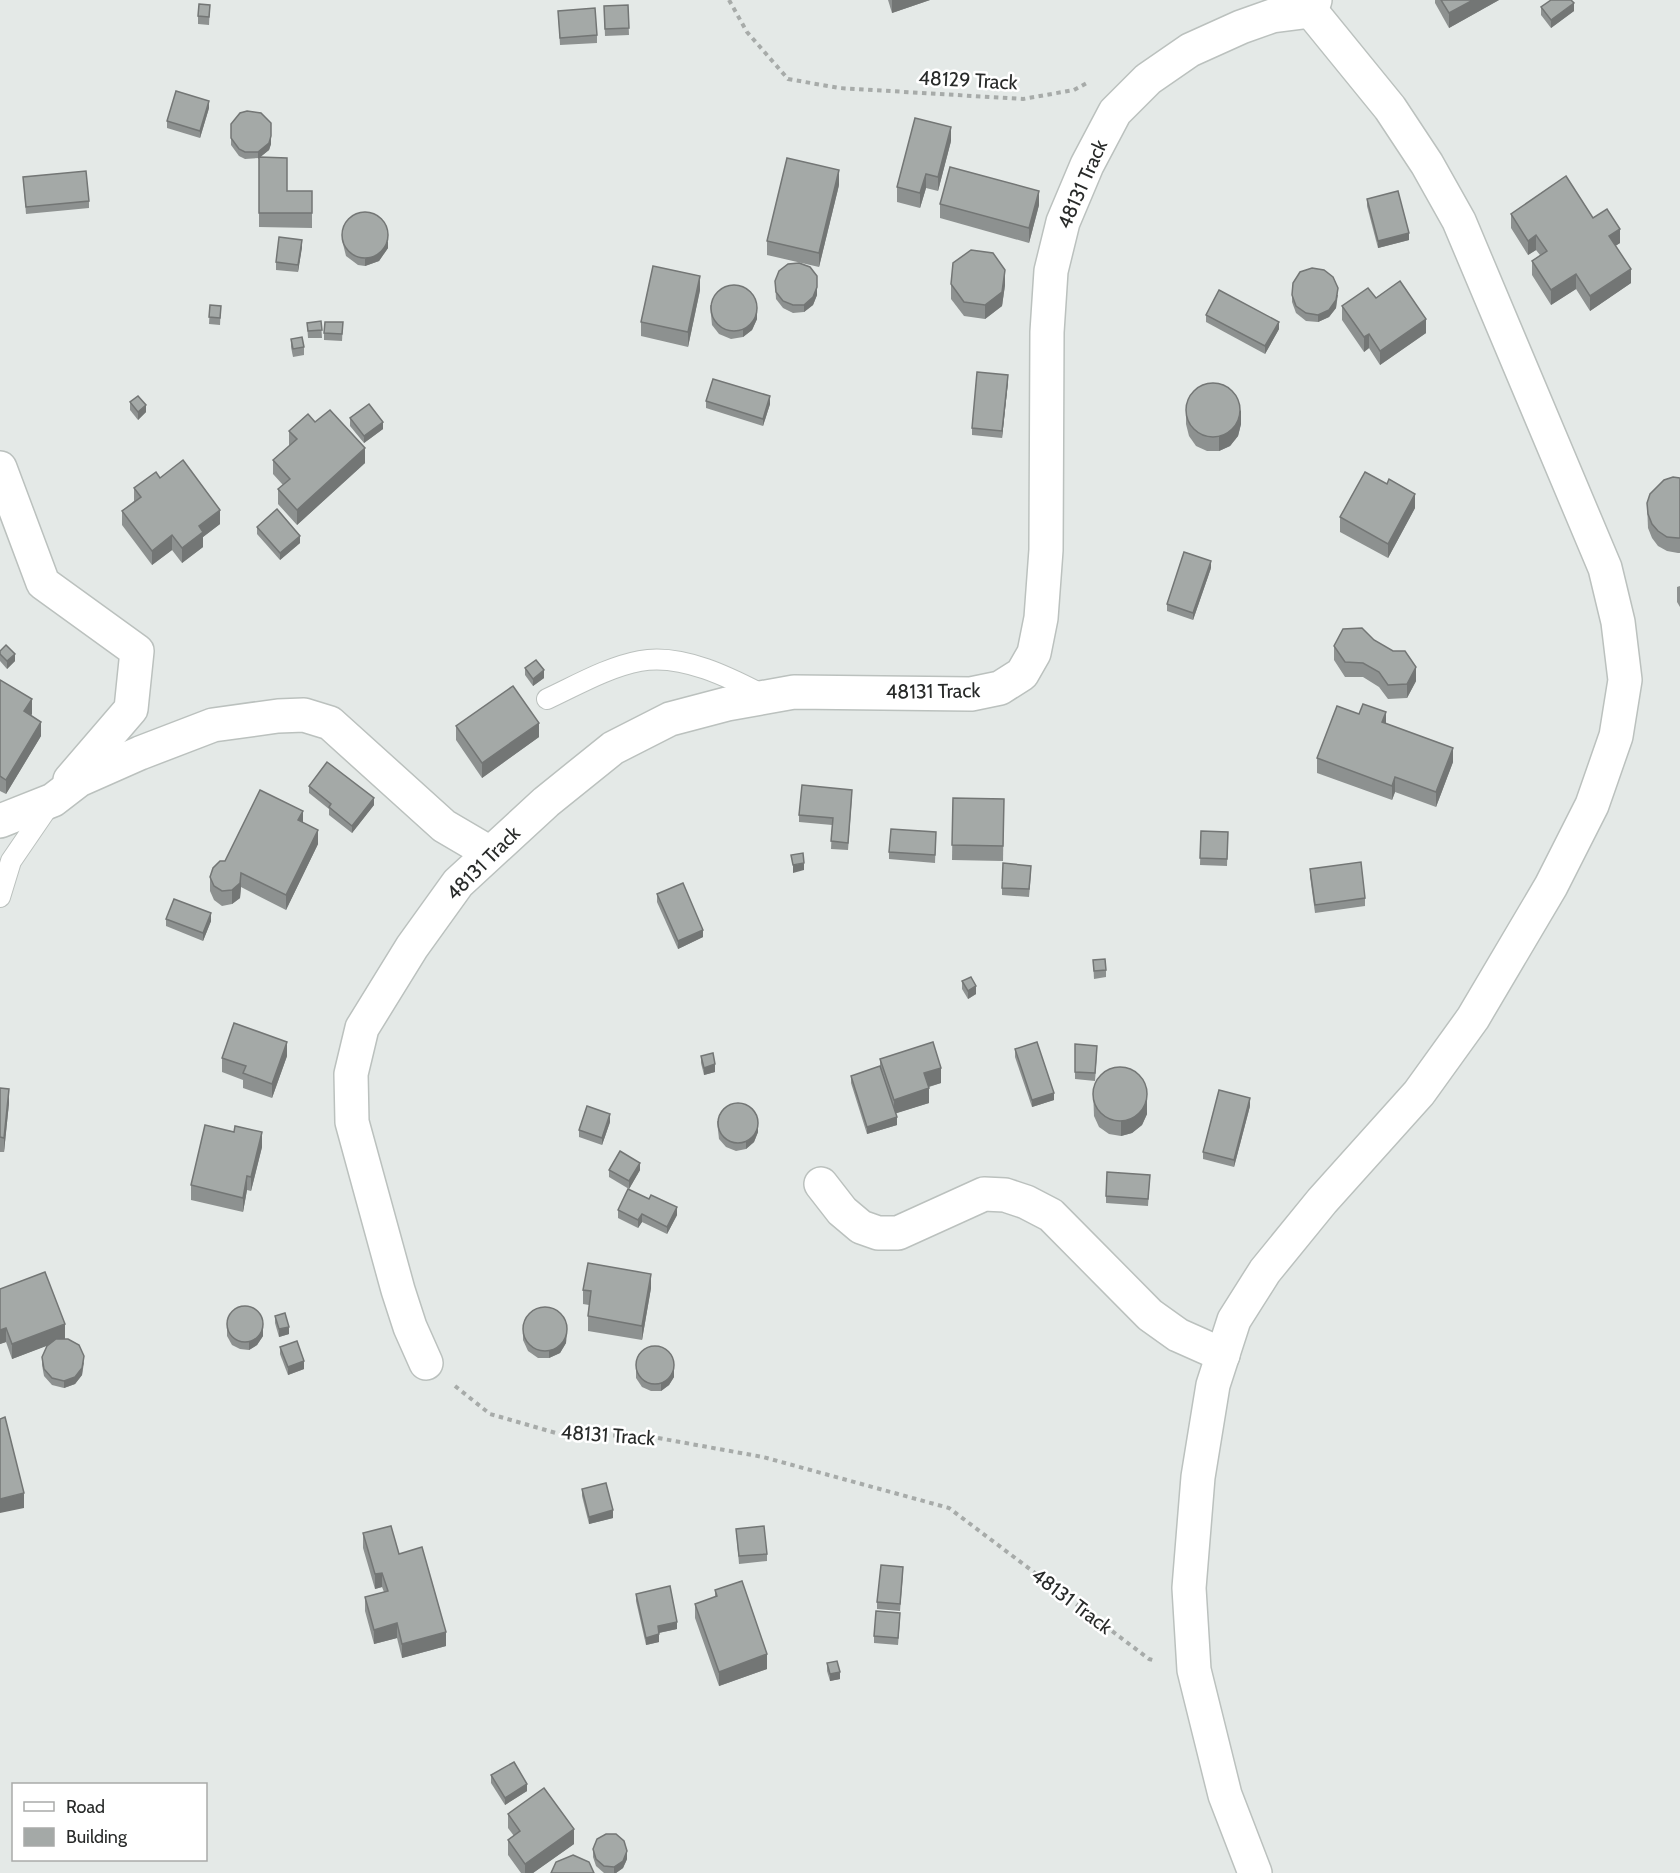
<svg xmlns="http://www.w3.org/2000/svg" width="1680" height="1873" viewBox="0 0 1680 1873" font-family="Cabin,sans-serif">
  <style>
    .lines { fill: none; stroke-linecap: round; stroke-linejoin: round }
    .service-casing { stroke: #bbc1be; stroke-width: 22 }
    .minor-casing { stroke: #bbc1be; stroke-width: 36 }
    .path { stroke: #a7aba9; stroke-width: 4; stroke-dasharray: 4.5 4.5; stroke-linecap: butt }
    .service { stroke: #fff; stroke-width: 20 }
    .minor { stroke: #fff; stroke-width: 33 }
    .wall { fill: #8d9190 }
    .shaded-wall { fill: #737675 }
    .building { fill: #a4a9a7; stroke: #737675; stroke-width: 1.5 }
    .labels { text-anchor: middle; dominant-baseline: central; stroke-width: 5; stroke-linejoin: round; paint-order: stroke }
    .street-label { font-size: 20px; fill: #282a29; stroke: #fff }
  </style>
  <rect width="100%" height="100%" fill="#e4e9e7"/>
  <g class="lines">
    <defs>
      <g id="service">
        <path d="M547,699C577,685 608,667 640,661C682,653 731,678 767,697"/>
        <path d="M0,897L11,861L50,804"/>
      </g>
      <g id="minor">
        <path d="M0,468L43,583L137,651L131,709L70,780"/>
        <path d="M0,821L53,800L79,780L140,753L213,725L278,716L304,715L330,723L444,826L490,853"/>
        <path d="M821,1184L842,1211L861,1227L878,1233H898L984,1194L1005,1195L1026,1202L1051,1215L1150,1315L1178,1335L1223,1355"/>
        <path d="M426,1363L410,1327L398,1290L352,1122L351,1074L362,1028L412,947L458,883L546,802L613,748L670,719L727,704L794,692L971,694L1000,688L1022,674L1034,653L1041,618L1046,550L1047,332L1051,271L1063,222L1087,165L1115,112L1148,79L1190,50L1241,27L1272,16L1311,11L1315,0"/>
        <path d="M1255,1873L1225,1795L1194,1670L1189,1588L1198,1477L1213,1385L1234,1320L1265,1271L1322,1201L1419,1093L1473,1018L1551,886L1592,805L1616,736L1625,680L1618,622L1605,568L1459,221L1427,164L1390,108L1311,11L1297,0"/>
      </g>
    </defs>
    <use href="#service" class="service-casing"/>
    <use href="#minor" class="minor-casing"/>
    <g class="path">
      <path d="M729,0L747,32L788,79L839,88L1023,99L1074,90L1087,83"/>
      <path d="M455,1386L490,1414L563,1435L647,1436L763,1457L949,1508L1149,1659L1156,1661"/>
    </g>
    <use href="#service" class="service"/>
    <use href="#minor" class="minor"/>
  </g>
  <g class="wall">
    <path d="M888,0H930L892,13Z"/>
    <path d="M1435,0H1499L1449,28L1435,3Z"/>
    <path d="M210,5L209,25L198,24V16Z"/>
    <path d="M628,5L629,35L605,36L604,6Z"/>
    <path d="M1541,7L1574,11L1551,28L1541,15Z"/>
    <path d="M558,11L597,35V43L560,45Z"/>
    <path d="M209,108L200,138L167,128V121Z"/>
    <path d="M231,124L271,144L269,150L260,157L287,191H312V228L259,227V158L245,159L239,156L231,145Z"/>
    <path d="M951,141L938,191L926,188L920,208L897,202V187Z"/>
    <path d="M23,177L89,201V208L26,214Z"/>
    <path d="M839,185L819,267L767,255V241Z"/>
    <path d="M1367,199L1409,240L1378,248L1367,206Z"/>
    <path d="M940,204L1039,205L1029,243L940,218Z"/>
    <path d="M1511,214L1593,218L1620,243L1615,246L1631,283L1590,311L1576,289L1551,305L1532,275V261L1540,255L1536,250L1528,255L1511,228Z"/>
    <path d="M342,233L388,248L379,261L365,266L358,265L346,256L342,240Z"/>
    <path d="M302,247L298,272L276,270V262Z"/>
    <path d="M775,281L817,295L813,305L804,312L793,313L783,308L776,299Z"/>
    <path d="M951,284L1005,285L1002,306L985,319L964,316L951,299Z"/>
    <path d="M700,290L688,347L641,336V322Z"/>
    <path d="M1292,295H1338L1336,308L1329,317L1318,322L1306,321L1296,313L1292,302Z"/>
    <path d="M1376,298L1426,333L1380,365L1369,348L1364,352L1342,320V306Z"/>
    <path d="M210,305L221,306L220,325L209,324Z"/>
    <path d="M710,305L757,319L752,330L743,337L731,339L719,334L712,325Z"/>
    <path d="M1206,315L1279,329L1265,354L1206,322Z"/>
    <path d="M321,321L322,338H308L307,323Z"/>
    <path d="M343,322L342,341L324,340V333Z"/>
    <path d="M291,339L304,347V355L293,357L291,347Z"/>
    <path d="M1008,382L1002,438L972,435V428Z"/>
    <path d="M706,401L770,404L763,426L706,408Z"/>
    <path d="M130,402L146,412L138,420L130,410Z"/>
    <path d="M1186,410L1241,424L1238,436L1230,446L1219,451H1207L1196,446L1189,436L1186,424Z"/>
    <path d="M350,418L383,429L364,443L350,426Z"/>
    <path d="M315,422L365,463L297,525L278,504V489L283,485L273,474V460L289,446V431Z"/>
    <path d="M160,478L220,524L203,537V547L182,563L172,550L152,565L122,525V511L134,501V488Z"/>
    <path d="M1680,478V553H1678L1667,551L1658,546L1652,538L1648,528L1647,503Z"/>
    <path d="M1387,484L1415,508L1388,558L1340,532V517Z"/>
    <path d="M257,527L300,543L280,560L257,534Z"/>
    <path d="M1211,568L1193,620L1167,611V604Z"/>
    <path d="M1680,586V607L1677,602V587Z"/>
    <path d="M1374,640L1416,681L1407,698L1388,699L1379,687L1363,677H1345L1334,660V646Z"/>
    <path d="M0,651L15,661L7,669L0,661Z"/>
    <path d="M525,668L544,678L533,686L525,675Z"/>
    <path d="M0,680L32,714L31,715L41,736L6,794L0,791Z"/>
    <path d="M1386,724L1453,762L1436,807L1395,792L1392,800L1317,773V758Z"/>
    <path d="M456,726L539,737L482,778L456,740Z"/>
    <path d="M309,786L374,805L352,833L329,815V809L309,793Z"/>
    <path d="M852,797L848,850L831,849L832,825L799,822V815Z"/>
    <path d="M953,798L1004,799L1003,861L952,860Z"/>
    <path d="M303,822L318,844L286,910L241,887L240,898L232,904L222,906L214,900L210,891V877L225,861Z"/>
    <path d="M1201,831L1228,832L1227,866L1200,865Z"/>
    <path d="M936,832L935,863L889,859V852Z"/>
    <path d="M1310,869L1365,898V906L1315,913L1310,876Z"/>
    <path d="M1031,873L1029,897L1002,895V888Z"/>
    <path d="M657,894L703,937L678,949L657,902Z"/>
    <path d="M166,919L211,921L203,941L166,926Z"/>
    <path d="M1093,960L1106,970V977L1094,979Z"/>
    <path d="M962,981L976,994L968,999L962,989Z"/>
    <path d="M1075,1044L1097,1053L1095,1081L1075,1079Z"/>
    <path d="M1015,1049L1054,1100L1032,1107L1015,1057Z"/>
    <path d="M287,1056L272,1098L243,1088V1080L222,1072V1058Z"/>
    <path d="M701,1056L715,1072L704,1075L701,1063Z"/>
    <path d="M880,1059L941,1083L929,1087V1103L896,1113L897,1125L867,1134L851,1083V1076L880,1066Z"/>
    <path d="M0,1088L9,1103L4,1152H0Z"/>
    <path d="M1093,1089L1147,1114L1142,1125L1132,1133L1121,1136L1109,1134L1099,1127L1094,1116Z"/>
    <path d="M1250,1106L1234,1167L1203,1159V1152Z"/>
    <path d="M717,1121L758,1132L754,1142L746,1149L736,1151L726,1147L719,1139Z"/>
    <path d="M610,1122L602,1145L579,1137V1130Z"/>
    <path d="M234,1132L262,1147L251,1191L247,1190L243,1212L191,1200V1185Z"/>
    <path d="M609,1170H640L629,1189L609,1177Z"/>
    <path d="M1150,1175L1148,1206L1106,1203V1196Z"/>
    <path d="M618,1210L677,1215L667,1234L642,1222L638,1228L618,1218Z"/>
    <path d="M651,1288L642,1340L588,1331V1316L589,1305L583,1304V1290Z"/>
    <path d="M0,1289L65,1339L84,1363L82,1375L75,1384L64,1388L52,1385L44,1376L42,1365V1357L48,1345L12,1359L6,1342L0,1344Z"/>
    <path d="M275,1316L289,1334L279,1337L275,1323Z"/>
    <path d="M227,1319L263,1327V1336L257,1345L249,1350L240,1349L232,1345L227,1336Z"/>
    <path d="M567,1331L566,1343L560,1353L549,1358H538L528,1351L523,1340V1333Z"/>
    <path d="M280,1347L304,1369L288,1375L280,1354Z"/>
    <path d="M636,1361L674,1377L669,1385L661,1391H651L642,1387L636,1378Z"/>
    <path d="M582,1489L613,1518L589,1524L582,1496Z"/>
    <path d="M736,1529L767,1554V1561L739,1564Z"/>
    <path d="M363,1533L399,1554L446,1646L402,1658L397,1638L374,1644L365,1611V1597L384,1592L382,1587L375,1589L363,1548Z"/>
    <path d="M903,1574L900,1611L877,1609V1602Z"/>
    <path d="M715,1590L767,1669L719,1686L695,1618V1604L715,1597Z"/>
    <path d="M636,1594L677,1629L659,1633V1642L646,1645L636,1601Z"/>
    <path d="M900,1620L898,1645L874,1643V1636Z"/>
    <path d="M827,1663L840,1679L830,1681L827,1671Z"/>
    <path d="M491,1775L527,1791L505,1805L491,1783Z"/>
    <path d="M508,1814L574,1844L533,1873H521L508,1855V1840L514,1836L508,1828Z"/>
    <path d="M593,1849L627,1859L623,1868L616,1873H604L596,1866L593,1857Z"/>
  </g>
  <g class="shaded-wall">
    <path d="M892,0H930L892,13Z"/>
    <path d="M1473,0H1499L1449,28V13Z"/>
    <path d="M1574,3V11L1551,28V20Z"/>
    <path d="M209,101V108L200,138V131Z"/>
    <path d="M951,127V141L938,191V177Z"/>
    <path d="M271,136V144L269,150L258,159V152Z"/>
    <path d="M839,170V185L819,267V253Z"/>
    <path d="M926,174V188L920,208V193Z"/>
    <path d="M1039,191V205L1029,243V228Z"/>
    <path d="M1620,229V243L1609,250V236Z"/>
    <path d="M1409,233V240L1378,248V241Z"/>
    <path d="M1536,235V250L1528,255V241Z"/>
    <path d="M302,240V247L298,272V265Z"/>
    <path d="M388,241V248L379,261L365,266V259Z"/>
    <path d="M1631,269V283L1590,311V296Z"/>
    <path d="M1005,270V285L1002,306L985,319V305Z"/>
    <path d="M1576,274V289L1551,305V290Z"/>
    <path d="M700,276V290L688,347V332Z"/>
    <path d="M817,287V295L813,305L804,312V305Z"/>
    <path d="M1338,288L1336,308L1329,317L1318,322V315Z"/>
    <path d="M757,311V319L752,330L743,337V330Z"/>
    <path d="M1426,319V333L1380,365V351Z"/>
    <path d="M1279,322V329L1265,354V346Z"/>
    <path d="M1369,334V348L1364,352V337Z"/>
    <path d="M1008,375V382L1002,438V431Z"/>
    <path d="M770,396V404L763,426V419Z"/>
    <path d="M146,405V412L138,420V412Z"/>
    <path d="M1241,410V424L1238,436L1230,446L1219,451V436Z"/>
    <path d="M383,422V429L364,443V436Z"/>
    <path d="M365,448V463L297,525V510Z"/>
    <path d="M1415,494V508L1388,558V544Z"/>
    <path d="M220,510V524L203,537V547L182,563V548L199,526Z"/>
    <path d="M172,535V550L152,565V551Z"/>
    <path d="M300,536V543L280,560V553Z"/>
    <path d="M1211,561V568L1193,620V613Z"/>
    <path d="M15,654V661L7,669V661Z"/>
    <path d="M1416,667V681L1407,698V684Z"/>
    <path d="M544,670V678L533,686V679Z"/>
    <path d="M32,699V714L24,726V711Z"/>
    <path d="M1386,712V727L1382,722Z"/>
    <path d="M41,722V736L6,794V780Z"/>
    <path d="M539,723V737L482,778V763Z"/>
    <path d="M1453,748V762L1436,807V792Z"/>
    <path d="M1395,777V792L1392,800V786Z"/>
    <path d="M374,798V805L352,833V826Z"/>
    <path d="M303,811V825L298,820Z"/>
    <path d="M318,830V844L286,910V895Z"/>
    <path d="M804,863V870L793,873V865Z"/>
    <path d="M241,873V887L240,898L232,904V890Z"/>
    <path d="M211,913V921L203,941V933Z"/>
    <path d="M703,930V937L678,949V941Z"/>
    <path d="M976,986V994L968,999V991Z"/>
    <path d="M287,1042V1056L272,1098V1084Z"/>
    <path d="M715,1064V1072L704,1075V1068Z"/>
    <path d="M941,1068V1083L924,1088V1073Z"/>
    <path d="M929,1088V1103L894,1114V1100Z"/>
    <path d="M9,1089V1103L4,1152V1138Z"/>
    <path d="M1054,1093V1100L1032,1107V1100Z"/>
    <path d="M1250,1098V1106L1234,1167V1160Z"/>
    <path d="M1147,1099V1114L1142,1125L1132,1133L1121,1136V1121Z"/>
    <path d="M610,1114V1122L602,1145V1138Z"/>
    <path d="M897,1117V1125L867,1134V1127Z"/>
    <path d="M758,1125V1132L754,1142L746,1149V1142Z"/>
    <path d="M262,1132V1147L251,1191V1177Z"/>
    <path d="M640,1163V1170L629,1189V1181Z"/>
    <path d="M247,1176V1190L243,1212V1198Z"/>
    <path d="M677,1207V1215L667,1234V1227Z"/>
    <path d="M642,1214V1222L638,1228V1220Z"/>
    <path d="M651,1274V1288L642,1340V1326Z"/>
    <path d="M65,1324V1339L12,1359V1344Z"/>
    <path d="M567,1324L566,1343L560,1353L549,1358V1351Z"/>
    <path d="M289,1327V1334L279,1337V1329Z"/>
    <path d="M6,1328V1342L0,1344V1330Z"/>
    <path d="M263,1329V1336L257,1345L249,1350V1342Z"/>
    <path d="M84,1356L82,1375L75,1384L64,1388V1381Z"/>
    <path d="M304,1361V1369L288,1375V1367Z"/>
    <path d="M674,1369V1377L669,1385L661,1391V1383Z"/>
    <path d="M24,1493V1508L0,1513V1499Z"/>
    <path d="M613,1510V1518L589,1524V1517Z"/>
    <path d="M382,1573V1587L375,1589V1574Z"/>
    <path d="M677,1622V1629L658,1633V1626Z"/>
    <path d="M397,1623V1638L374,1644V1630Z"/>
    <path d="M446,1632V1646L402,1658V1644Z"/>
    <path d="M659,1634V1642L646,1645V1638Z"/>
    <path d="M767,1654V1669L719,1686V1672Z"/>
    <path d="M840,1672V1679L830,1681V1674Z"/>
    <path d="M527,1784V1791L505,1805V1798Z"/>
    <path d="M574,1829V1844L533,1873H525V1864Z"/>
    <path d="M627,1851V1859L623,1868L616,1873H614V1867Z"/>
  </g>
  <g class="building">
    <path d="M1441,0H1473L1449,13Z"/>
    <path d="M1551,0H1571L1574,3L1551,20L1541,7Z"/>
    <path d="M199,4L210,5L209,17L198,16Z"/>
    <path d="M628,5L629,28L605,29L604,6Z"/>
    <path d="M595,8L597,35L560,38L558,11Z"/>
    <path d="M176,91L209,101L200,131L167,121Z"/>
    <path d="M247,111L261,113L271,123V136L269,143L258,152H245L239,149L231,138V124L240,113Z"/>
    <path d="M915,118L951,127L938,177L926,174L920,193L897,187Z"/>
    <path d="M259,157L287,158V191H312V213H259Z"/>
    <path d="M787,158L839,170L819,253L767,241Z"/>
    <path d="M950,167L1039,191L1029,228L940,204Z"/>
    <path d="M86,171L89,201L26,207L23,177Z"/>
    <path d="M1566,176L1593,218L1607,209L1620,229L1609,236L1631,269L1590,296L1576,274L1551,290L1532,261L1547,251L1536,235L1528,241L1511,214Z"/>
    <path d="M1398,191L1409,233L1378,241L1367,199Z"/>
    <circle cx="365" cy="235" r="23"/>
    <path d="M279,237L302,240L298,265L276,262Z"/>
    <path d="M971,250L993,253L1005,270L1002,292L985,305L964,302L951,284L953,263Z"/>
    <path d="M799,263L810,267L817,276V287L813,297L804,305H793L783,301L776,292L775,281L779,271L788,264Z"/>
    <path d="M653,266L700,276L688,332L641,322Z"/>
    <path d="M1312,268L1324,270L1333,277L1338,288L1336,300L1329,310L1318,315L1306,313L1296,306L1292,295L1293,283L1300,272Z"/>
    <path d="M1400,281L1426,319L1380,351L1369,334L1364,337L1342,306L1368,288L1376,298Z"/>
    <circle cx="734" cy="308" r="23"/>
    <path d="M1219,290L1279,322L1265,346L1206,315Z"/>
    <path d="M210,305L221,306L220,318L209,317Z"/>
    <path d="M321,321L322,330L308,331L307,323Z"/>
    <path d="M325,322H343L342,334L324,333Z"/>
    <path d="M302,337L304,347L293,349L291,339Z"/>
    <path d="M977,372L1008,375L1002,431L972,428Z"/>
    <path d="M713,379L770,396L763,419L706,401Z"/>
    <circle cx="1213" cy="410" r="27"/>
    <path d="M138,396L146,405L138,412L130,402Z"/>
    <path d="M369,404L383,422L364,436L350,418Z"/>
    <path d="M330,410L365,448L297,510L278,489L290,479L273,460L297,439L289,431L308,414L315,422Z"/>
    <path d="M183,460L220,510L199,526L203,532L182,548L172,535L152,551L122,511L141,497L134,488L156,472L160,478Z"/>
    <path d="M1365,472L1387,484L1389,479L1415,494L1388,544L1340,517Z"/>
    <path d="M1673,477L1680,478V538H1678L1667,537L1658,531L1652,524L1648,514L1647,503L1650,494L1664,480Z"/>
    <path d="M277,509L300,536L280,553L257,527Z"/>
    <path d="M1184,552L1211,561L1193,613L1167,604Z"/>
    <path d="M1362,628L1374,640L1393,651H1405L1416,667L1407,684L1388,685L1379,672L1363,663L1345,662L1334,646L1343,629Z"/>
    <path d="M6,645L15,654L7,661L0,654V651Z"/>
    <path d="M536,660L544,670L533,679L525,668Z"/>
    <path d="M0,680L32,699L24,711L41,722L6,780L0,776Z"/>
    <path d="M513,686L539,723L482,763L456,726Z"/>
    <path d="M1363,704L1386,712L1382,722L1453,748L1436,792L1395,777L1392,786L1317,758L1337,706L1359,714Z"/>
    <path d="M327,762L374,798L352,826L329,807L331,804L309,786Z"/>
    <path d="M802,785L852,790L848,843L831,841L833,818L799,815Z"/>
    <path d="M260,790L303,811L298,820L318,830L286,895L241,873L240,883L232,890L222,891L214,886L210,877L213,868L220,861H225Z"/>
    <path d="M953,798L1004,799L1003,846L952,845Z"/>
    <path d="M891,829L936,832L935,855L889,852Z"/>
    <path d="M1201,831L1228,832L1227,859L1200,858Z"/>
    <path d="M803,853L804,863L793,865L791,855Z"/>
    <path d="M1361,862L1365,898L1315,905L1310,869Z"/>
    <path d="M1003,863L1031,866L1029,889L1002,888Z"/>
    <path d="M683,883L703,930L678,941L657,894Z"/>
    <path d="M174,899L211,913L203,933L166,919Z"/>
    <path d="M1105,959L1106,970L1094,971L1093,960Z"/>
    <path d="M971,977L976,986L968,991L962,981Z"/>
    <path d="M234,1023L287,1042L272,1084L243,1073L246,1066L222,1058Z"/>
    <path d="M933,1042L941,1068L924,1073L929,1088L894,1100L880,1059Z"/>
    <path d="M1037,1042L1054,1093L1032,1100L1015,1049Z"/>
    <path d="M1075,1044L1097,1046L1095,1073L1075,1072Z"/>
    <path d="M713,1053L715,1064L704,1068L701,1056Z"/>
    <path d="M880,1066L897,1117L867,1127L851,1076Z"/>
    <circle cx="1120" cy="1094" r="27"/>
    <path d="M0,1088L9,1089L4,1138L0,1137Z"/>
    <path d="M1219,1090L1250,1098L1234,1160L1203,1152Z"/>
    <circle cx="738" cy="1123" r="20"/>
    <path d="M587,1106L610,1114L602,1138L579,1130Z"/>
    <path d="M205,1125L234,1132L235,1126L262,1132L251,1177L247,1176L243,1198L191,1185Z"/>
    <path d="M620,1151L640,1163L629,1181L609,1170Z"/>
    <path d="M1107,1172L1150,1175L1148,1199L1106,1196Z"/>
    <path d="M628,1189L649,1199L651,1195L677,1207L667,1227L642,1214L638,1220L618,1210Z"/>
    <path d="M588,1263L651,1274L642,1326L588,1316L591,1291L583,1290Z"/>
    <path d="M45,1272L65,1324L12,1344L6,1328L0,1330V1289Z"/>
    <circle cx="245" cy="1324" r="18"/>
    <circle cx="545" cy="1329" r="22"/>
    <path d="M285,1313L289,1327L279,1329L275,1316Z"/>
    <path d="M56,1339H68L79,1345L84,1356L82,1368L75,1377L64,1381L52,1378L44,1369L42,1357L47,1346Z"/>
    <path d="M297,1341L304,1361L288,1367L280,1347Z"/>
    <circle cx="655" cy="1365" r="19"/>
    <path d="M5,1417L24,1493L0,1499V1419Z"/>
    <path d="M606,1483L613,1510L589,1517L582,1489Z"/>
    <path d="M391,1526L399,1554L422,1547L446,1632L402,1644L397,1623L374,1630L365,1597L388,1591L382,1573L375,1574L363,1533Z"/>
    <path d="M764,1526L767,1554L739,1556L736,1529Z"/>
    <path d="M881,1565L903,1567L900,1604L877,1602Z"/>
    <path d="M742,1581L767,1654L719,1672L695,1604L717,1596L715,1590Z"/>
    <path d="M670,1586L677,1622L658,1626L659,1634L646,1638L636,1594Z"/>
    <path d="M876,1611L900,1613L898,1638L874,1636Z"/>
    <path d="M837,1661L840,1672L830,1674L827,1663Z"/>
    <path d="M514,1762L527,1784L505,1798L491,1775Z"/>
    <path d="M544,1788L574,1829L525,1864L508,1840L520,1831L508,1814Z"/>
    <path d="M606,1834H616L624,1841L627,1851L623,1861L614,1867L604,1866L596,1859L593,1849L597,1839Z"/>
    <path d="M573,1855L589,1862L594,1873H551L556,1862Z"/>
  </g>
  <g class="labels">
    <g class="street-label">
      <text transform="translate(968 80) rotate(3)">48129 Track</text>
      <text transform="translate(1082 184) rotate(-66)">48131 Track</text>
      <text transform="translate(933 691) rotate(-1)">48131 Track</text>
      <text transform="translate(483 863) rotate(-45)">48131 Track</text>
      <text transform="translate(608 1435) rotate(4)">48131 Track</text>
      <text transform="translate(1072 1601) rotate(37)">48131 Track</text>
    </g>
  </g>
  <rect x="12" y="1783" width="195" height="78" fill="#ffffff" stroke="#a9aaa9" stroke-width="1.5"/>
  <rect x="24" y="1802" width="30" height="9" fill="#ffffff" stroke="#a9aaa9" stroke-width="1.5"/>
  <text x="66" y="1813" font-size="18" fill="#282a29">Road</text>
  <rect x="24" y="1828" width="30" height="18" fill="#a4a9a7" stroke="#a9aaa9" stroke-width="1.5"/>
  <text x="66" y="1843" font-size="18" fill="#282a29">Building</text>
</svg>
